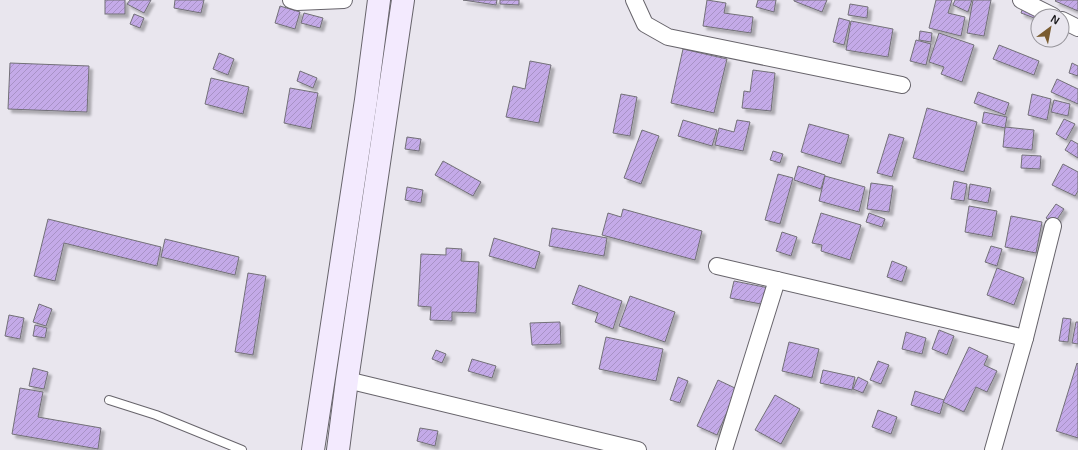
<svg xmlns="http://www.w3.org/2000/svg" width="1078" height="450" viewBox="0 0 1078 450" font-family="Arial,sans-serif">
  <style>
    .building { fill: url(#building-hatch); stroke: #727077; filter: url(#shadow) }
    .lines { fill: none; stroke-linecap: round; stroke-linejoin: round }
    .lane-casing { stroke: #67646b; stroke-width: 10 }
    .street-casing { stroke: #67646b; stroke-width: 18 }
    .secondary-casing { stroke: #67646b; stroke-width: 24 }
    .lane { stroke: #fff; stroke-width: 8 }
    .street { stroke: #fff; stroke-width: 16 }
    .secondary { stroke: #f3eafe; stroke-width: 22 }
  </style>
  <defs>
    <pattern id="building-hatch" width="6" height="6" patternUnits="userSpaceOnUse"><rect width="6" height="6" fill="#c4aae8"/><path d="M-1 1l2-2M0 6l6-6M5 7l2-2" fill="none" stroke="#a892c6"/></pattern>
    <filter id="shadow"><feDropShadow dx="3.5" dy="3.5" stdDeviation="1" flood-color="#0004"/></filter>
  </defs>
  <rect width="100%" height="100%" fill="#e9e6ee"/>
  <g class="building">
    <rect x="105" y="0" width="20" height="14"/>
    <path d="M130,0H151L144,13L127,4Z"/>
    <path d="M175,0H204L201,13L174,8Z"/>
    <path d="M463,0H497L496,5Z"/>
    <path d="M500,0H519V5L500,4Z"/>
    <path d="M707,0L726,3L724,13L753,17L751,33L703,26Z"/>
    <path d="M758,0H776L774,12L756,7Z"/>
    <path d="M794,0H827L822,12L794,1Z"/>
    <path d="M936,0H952L948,13L965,17L961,36L929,28Z"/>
    <path d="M955,0H972L968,12L953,5Z"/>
    <path d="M973,0H991L984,36L967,33Z"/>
    <path d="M1056,0H1078V11L1055,1Z"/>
    <path d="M850,4L868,7L867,18L848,15Z"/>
    <path d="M1024,5L1040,11L1037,19L1021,13Z"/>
    <path d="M280,6L300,12L295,29L275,23Z"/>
    <path d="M304,13L323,18L320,28L301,23Z"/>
    <path d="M134,14L144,18L140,28L130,24Z"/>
    <path d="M839,18L850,21L844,45L833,42Z"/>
    <path d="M851,21L893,29L888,57L846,50Z"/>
    <path d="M920,31L932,33L931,42L919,40Z"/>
    <path d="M939,33L974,45L962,82L941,74L944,67L929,62Z"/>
    <path d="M916,40L931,44L926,65L910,61Z"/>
    <path d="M999,45L1039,61L1034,75L993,59Z"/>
    <path d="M683,49L727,59L714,113L671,103Z"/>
    <path d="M219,53L234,59L228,75L213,69Z"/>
    <path d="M530,61L551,65L539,123L506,117L513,86L525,89Z"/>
    <path d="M10,63L89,66L87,112L8,109Z"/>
    <path d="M1072,63L1078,66V76L1069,73Z"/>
    <path d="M753,70L775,73L771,111L742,108L744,91L750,92Z"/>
    <path d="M300,71L317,78L313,88L297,81Z"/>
    <path d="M211,78L249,87L243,114L205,104Z"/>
    <path d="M1057,79L1078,89V104L1051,92Z"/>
    <path d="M290,88L318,93L311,129L284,123Z"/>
    <path d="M978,92L1009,103L1005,115L974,103Z"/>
    <path d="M621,94L637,97L630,136L613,133Z"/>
    <path d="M1032,94L1051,99L1047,120L1028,115Z"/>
    <path d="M1054,100L1070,104L1068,116L1051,112Z"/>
    <path d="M927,108L977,122L964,172L913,158Z"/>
    <path d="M984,112L1007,117L1005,128L982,123Z"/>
    <path d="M1064,119L1075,124L1066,140L1056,134Z"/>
    <path d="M683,120L717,130L712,146L678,136Z"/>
    <path d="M737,120L750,122L743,151L715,145L719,128L734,132Z"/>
    <path d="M809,124L849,135L841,164L801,152Z"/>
    <path d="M1005,127L1034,130L1032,150L1003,147Z"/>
    <path d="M642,130L659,136L641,184L624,178Z"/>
    <path d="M889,134L904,138L892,177L877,173Z"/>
    <path d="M407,137L421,139L419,151L405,149Z"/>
    <path d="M1071,140L1078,144V158L1065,150Z"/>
    <path d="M773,151L783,154L780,163L770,160Z"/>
    <path d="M1022,155L1041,156L1040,169L1021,168Z"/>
    <path d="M443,161L481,182L473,196L435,175Z"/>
    <path d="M1063,164L1078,172V191L1075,196L1052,185Z"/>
    <path d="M798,166L825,175L821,189L794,180Z"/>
    <path d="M778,174L793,178L780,224L765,220Z"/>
    <path d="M825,176L865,187L859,212L819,201Z"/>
    <path d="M954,181L967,184L964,201L951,199Z"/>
    <path d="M871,183L893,186L889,212L867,209Z"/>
    <path d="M970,184L991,188L988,203L968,199Z"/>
    <path d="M407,187L423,190L421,203L405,200Z"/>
    <path d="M1056,204L1064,209L1054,224L1046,218Z"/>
    <path d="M969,206L997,211L992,237L965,232Z"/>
    <path d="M623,209L702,231L695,260L602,235L608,213L621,217Z"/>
    <path d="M821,213L861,225L850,260L821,251L822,245L812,243Z"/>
    <path d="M869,213L885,219L882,227L866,222Z"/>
    <path d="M1011,216L1042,222L1036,253L1005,247Z"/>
    <path d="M48,219L161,247L157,266L64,243L55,281L34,276Z"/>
    <path d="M552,228L607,238L604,256L549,246Z"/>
    <path d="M782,232L797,237L791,256L776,251Z"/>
    <path d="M494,238L540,252L535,269L489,256Z"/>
    <path d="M165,239L239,257L235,275L161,257Z"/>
    <path d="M991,246L1002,249L997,266L985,262Z"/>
    <path d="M446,248L462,249L461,261L479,262L476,313L452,312V321L430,320L431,307L418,306L421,254L446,255Z"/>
    <path d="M892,261L907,267L902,282L887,277Z"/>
    <path d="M997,268L1024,278L1014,305L987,295Z"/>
    <path d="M248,273L266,276L253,355L235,352Z"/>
    <path d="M734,281L769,288L766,305L730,298Z"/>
    <path d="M579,285L622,301L613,329L595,322L598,313L572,304Z"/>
    <path d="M630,296L675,312L665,342L619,326Z"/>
    <path d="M39,304L52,309L46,326L33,322Z"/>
    <path d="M9,315L24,318L20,339L5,336Z"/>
    <path d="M1063,318L1071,319L1068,342L1059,341Z"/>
    <path d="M560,322L561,344L532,345L530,323Z"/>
    <path d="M1076,322H1078V344L1072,343Z"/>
    <path d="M35,325L47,328L45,338L33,336Z"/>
    <path d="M939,330L954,336L947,355L932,349Z"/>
    <path d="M906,332L926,338L922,354L902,349Z"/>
    <path d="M606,337L663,349L656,381L599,369Z"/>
    <path d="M789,342L819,349L812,378L782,371Z"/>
    <path d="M969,347L988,356L984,365L997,371L987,392L976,387L964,412L943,402Z"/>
    <path d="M436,350L446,354L442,363L432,359Z"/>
    <path d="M472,359L496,366L492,378L468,371Z"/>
    <path d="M878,361L889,365L881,384L870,380Z"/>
    <path d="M1077,363L1078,364V438L1056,431Z"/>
    <path d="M33,368L48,372L44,389L29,386Z"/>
    <path d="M823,370L855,377L852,390L820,383Z"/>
    <path d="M678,377L688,381L680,403L670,400Z"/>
    <path d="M858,377L868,382L863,393L853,389Z"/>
    <path d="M718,380L737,389L717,435L697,426Z"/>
    <path d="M20,388L43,392L38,417L101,428L98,449L12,434Z"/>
    <path d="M915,391L944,400L940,414L911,405Z"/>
    <path d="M775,395L800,409L781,444L755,430Z"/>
    <path d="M878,410L897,417L891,434L872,427Z"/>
    <path d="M420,428L438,431L435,446L417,441Z"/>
  </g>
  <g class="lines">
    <defs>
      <path id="lane" d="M109,400L156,415L242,450"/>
      <g id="street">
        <path d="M291,0L297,2L344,0"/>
        <path d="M634,0L645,24L668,37L902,85"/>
        <path d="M1021,0L1053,16"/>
        <path d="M1062,20L1078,28"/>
        <path d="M717,266L1025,338L1053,226"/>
        <path d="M347,380L638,450"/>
        <path d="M724,450L777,280"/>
        <path d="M993,450L1025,338"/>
      </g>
      <g id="secondary">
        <path d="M313,450L366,100L379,0"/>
        <path d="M338,450L347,380L403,0"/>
      </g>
    </defs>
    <use href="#lane" class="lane-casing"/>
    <use href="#street" class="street-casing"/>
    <use href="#secondary" class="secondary-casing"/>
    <use href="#lane" class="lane"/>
    <use href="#street" class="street"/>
    <use href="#secondary" class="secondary"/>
  </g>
  <g transform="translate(1050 28) rotate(32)"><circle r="19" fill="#e9e6ee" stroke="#96949a"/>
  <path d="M0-3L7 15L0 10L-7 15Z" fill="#7a5c30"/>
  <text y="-6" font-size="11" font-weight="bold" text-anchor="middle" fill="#19181b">N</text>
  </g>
</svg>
